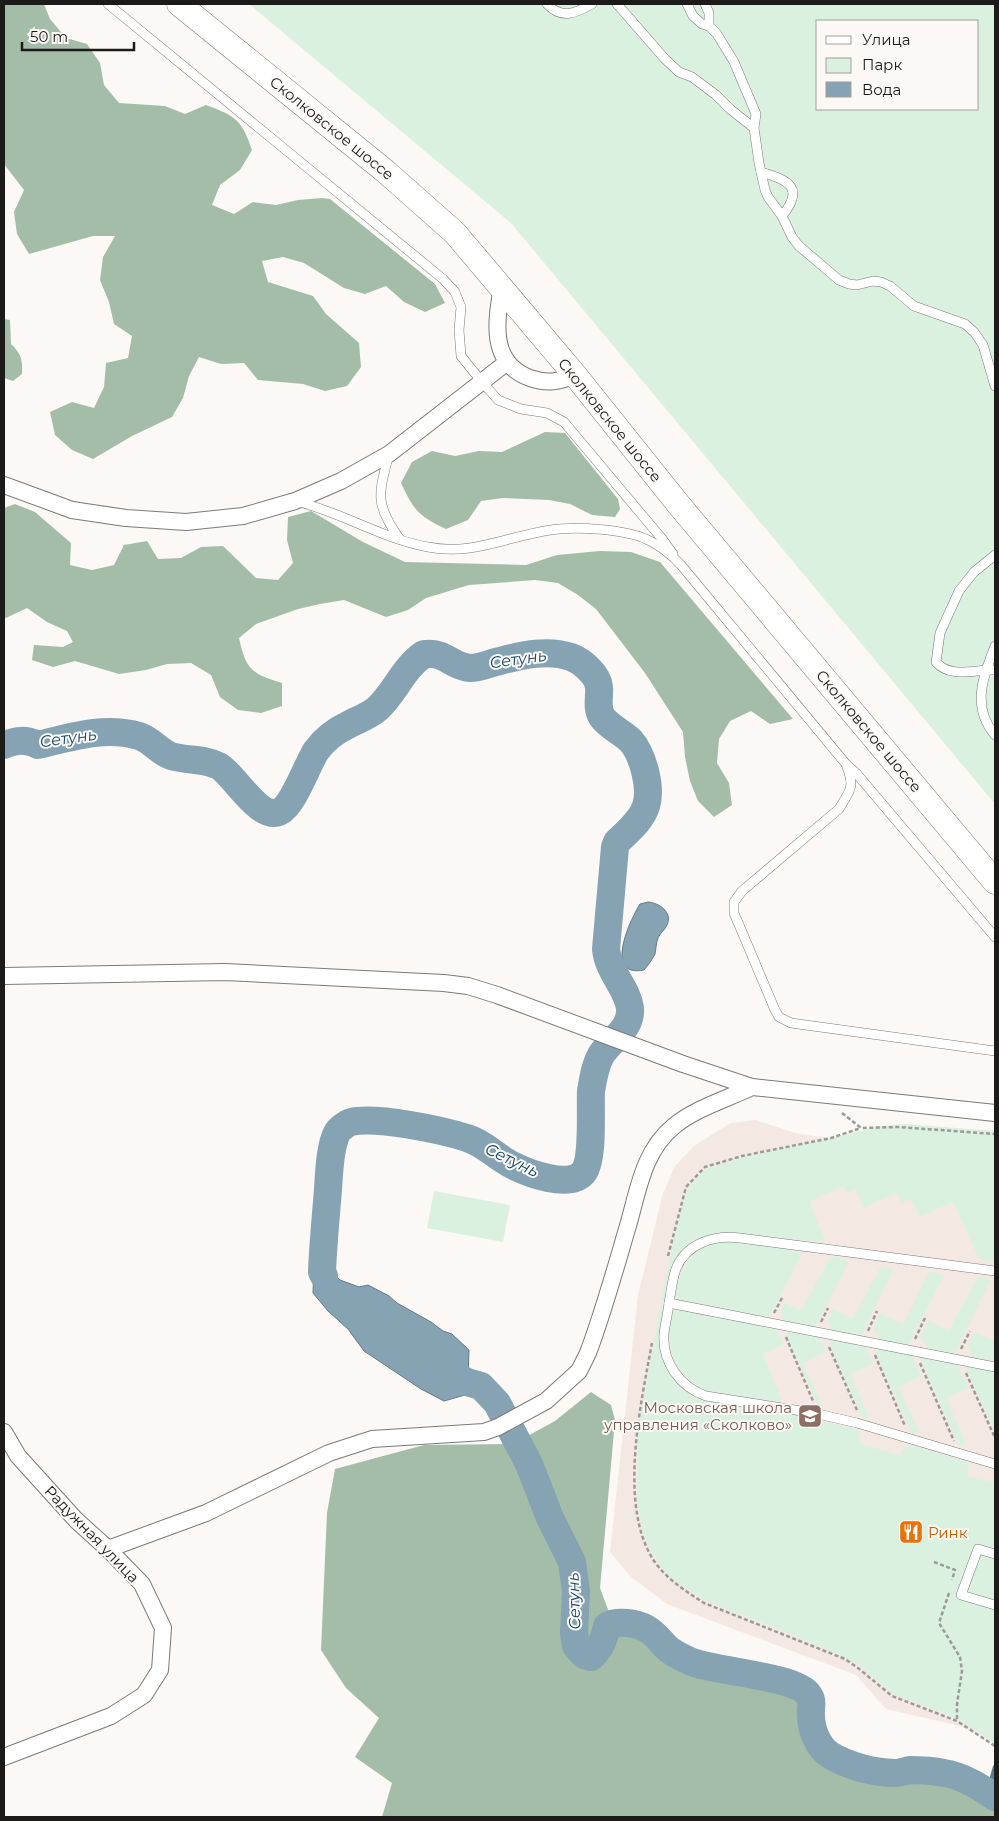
<svg xmlns="http://www.w3.org/2000/svg" width="999" height="1821" viewBox="0 0 999 1821" font-family="Montserrat,sans-serif">
  <style>
    .built { fill: #f4e9e2 }
    .green { fill: #dbf1df; fill-rule: evenodd }
    .forest { fill: #a4bda8 }
    .water { fill: #86a3b4; stroke: #667a86 }
    .lines { fill: none; stroke-linecap: round; stroke-linejoin: round }
    .stream { stroke: #667a86; stroke-width: 4.5 }
    .river { stroke: #86a3b4; stroke-width: 28 }
    .lane-casing { stroke: #7d7a78; stroke-width: 10 }
    .street-casing { stroke: #7d7a78; stroke-width: 18 }
    .secondary-casing { stroke: #7d7a78; stroke-width: 25 }
    .path { stroke: #9c9a97; stroke-width: 2.5; stroke-dasharray: 4 2.5; stroke-linecap: butt }
    .lane { stroke: #fff; stroke-width: 9 }
    .street { stroke: #fff; stroke-width: 16 }
    .secondary { stroke: #fff; stroke-width: 24 }
    .labels { text-anchor: middle; dominant-baseline: central; stroke-width: 4; stroke-linejoin: round; paint-order: stroke }
    .street-label { font-size: 15px; fill: #1c1b1a; stroke: #fbf8f5 }
    .education-label { font-size: 15px; fill: #785e54; stroke: #fbf8f5; text-anchor: end }
    .food-label { font-size: 15px; fill: #c56008; stroke: #fbf8f5; text-anchor: start }
    .water-label { font-size: 16px; font-style: italic; fill: #154a65; stroke: #fbf8f5 }
  </style>
  <rect width="100%" height="100%" fill="#fbf8f5"/>
  <path class="built" d="M755,1120L799,1134L831,1138L995,1163V1738L956,1725L886,1709L856,1675L667,1604L630,1576L610,1552L638,1295L663,1193L675,1166L695,1145L731,1123Z"/>
  <g class="green">
    <path d="M249,4H995V804L511,223ZM818,21H978V109H818Z"/>
    <path d="M906,1124L995,1131V1262L983,1260L978,1257L953,1202L919,1217L911,1199L902,1203L897,1193L863,1208L855,1189L847,1193L843,1186L809,1202L825,1240L821,1242L730,1232L706,1236L691,1244L677,1257L672,1267L665,1301L661,1300L674,1239L688,1188L706,1169L742,1158L881,1126Z"/>
    <path d="M434,1191L510,1205L503,1242L427,1228Z"/>
    <path d="M730,1241L790,1249L802,1254L769,1318L674,1300C681,1265 690,1242 730,1241Z"/>
    <path d="M830,1257H838L849,1262L815,1327L784,1321L780,1312L784,1303L802,1310Z"/>
    <path d="M881,1266L894,1270L861,1336L832,1331L828,1320L833,1309L853,1319Z"/>
    <path d="M932,1271L944,1276L908,1345L879,1340L873,1327L880,1313L903,1324L929,1272Z"/>
    <path d="M978,1277H983L990,1281L954,1355L929,1350L920,1336L928,1320L949,1330Z"/>
    <path d="M661,1304L664,1305C663,1315 660,1325 660,1335C659,1365 677,1391 705,1401L809,1418L856,1429L861,1435L859,1444L900,1455L905,1446H914L968,1462L969,1465L967,1476L992,1482L995,1473V1744L958,1719L893,1694L860,1666L846,1658L786,1632L706,1601L685,1588L667,1574L653,1555L643,1533L637,1499L638,1431Z"/>
    <path d="M673,1308L776,1328L783,1345L763,1354L782,1400L779,1402L707,1391C684,1384 669,1360 669,1336C669,1327 672,1317 673,1308Z"/>
    <path d="M788,1331L819,1337L826,1352L803,1363L823,1407L819,1408L786,1334Z"/>
    <path d="M974,1332L994,1341L995,1338V1363L973,1358L968,1345Z"/>
    <path d="M832,1339L865,1346L873,1364L850,1374L869,1417L863,1419L829,1343Z"/>
    <path d="M878,1348L912,1355L921,1376L899,1387L919,1432L912,1434L875,1351Z"/>
    <path d="M922,1357L957,1364L968,1388L946,1398L966,1443L959,1446L920,1359Z"/>
    <path d="M969,1366L995,1371V1432L966,1369Z"/>
  </g>
  <g class="forest">
    <path d="M4,4H44L50,19L66,38L87,44L100,63L104,85L119,103L165,106L185,114L206,105C236,116 242,120 252,150L240,170L220,185L212,205L234,214L253,202L276,205L298,200L322,198L330,199L435,284L445,303L425,312L404,302L386,286L365,294L344,288L304,263L283,257L262,261L268,282L313,296L326,314L359,343L361,367L347,386L325,391L303,384L258,380L244,363L221,364L199,357L189,376L183,398L172,417L132,436L93,459L72,450L55,435L50,412L72,402L94,408L104,387L106,363L128,358L132,336L114,324L109,302L100,280L103,257L115,236H93L29,254L17,234L14,212L24,190L4,164Z"/>
    <path d="M4,319L10,320L11,344C21,353 23,361 22,374L13,381L4,378Z"/>
    <path d="M545,432L565,433L618,499L620,509L615,517L592,515L570,504L549,500L503,498L481,501L468,520L446,529C418,516 414,510 401,483L412,462L432,451L455,456L479,451L502,452Z"/>
    <path d="M15,504L35,512L71,543L70,565L92,570L114,565L124,545L147,541L158,559L181,558L201,547L223,546L256,578L278,580L293,563L287,540L288,517L311,511L363,542L405,562L526,565L557,555L600,551L631,552L660,562L793,719L770,724L751,711L730,721L719,739L717,763L729,783L732,805L714,817L698,801L690,781L685,757L683,732L645,673L596,609L578,595L558,583L535,580L469,585L426,598L408,610L386,617L344,600L320,604L298,609L256,624L239,638C246,670 252,674 282,683V706L261,713L238,710L220,697L211,675L191,663L167,664L146,670L119,674L75,661L53,667L32,660L34,645L63,647L73,642L67,631L47,622L27,608L6,618L4,617V508Z"/>
    <path d="M591,1392L611,1405L615,1420L600,1588L613,1623L637,1625L647,1629L667,1648L694,1662L730,1672L781,1680L804,1690L810,1695L812,1704L811,1714L812,1729L819,1744L829,1754L843,1761L881,1771L897,1773L909,1770L946,1773L963,1778L995,1797V1817H382L392,1783L355,1757L379,1718L346,1688L321,1650L327,1513L335,1469L424,1445L513,1444L555,1421Z"/>
  </g>
  <g class="water">
    <path d="M648,902C659,903 673,912 667,925C665,930 660,933 658,938C656,943 656,949 655,954C652,960 648,965 644,970C603,978 630,920 640,904Z"/>
    <path d="M315,1236L331,1241L330,1262L333,1273L340,1280L359,1287L368,1285L389,1296L397,1303L431,1322L443,1331L452,1334L469,1350L468,1378L465,1395L444,1401L421,1389L364,1351L348,1329L328,1311L313,1293Z"/>
  </g>
  <g class="lines">
    <path class="stream" d="M988,1792L995,1767"/>
    <g class="river">
      <path d="M4,745C17,740 25,739 38,745C71,737 105,726 139,736C152,740 159,752 171,756C187,761 204,758 219,766C235,776 259,820 279,812C293,806 307,765 316,751C324,740 335,731 348,725C357,720 369,716 377,709C395,693 403,668 424,654C445,651 452,667 470,668C480,668 490,663 500,661C522,655 549,649 571,657C582,661 598,675 599,687C600,697 596,707 602,717C609,727 622,732 631,741C643,755 652,788 646,806C642,820 627,832 617,842L615,847L606,949C608,972 627,987 630,1008C632,1029 611,1039 601,1055C595,1066 593,1079 591,1091C590,1110 594,1160 583,1173C569,1189 528,1173 512,1165C496,1157 484,1143 467,1138C442,1130 376,1116 351,1122C347,1123 339,1129 337,1133C330,1146 329,1173 328,1189C326,1216 323,1244 322,1272L324,1276"/>
      <path d="M434,1365L467,1382L481,1386L497,1403L529,1464L550,1518L572,1562L576,1591L574,1633L576,1646L584,1655L591,1657C601,1648 604,1639 607,1626C617,1620 637,1623 647,1629C655,1633 660,1641 666,1647C673,1654 683,1658 692,1662C719,1672 794,1676 808,1694C814,1701 810,1708 811,1715C811,1730 818,1747 830,1755C848,1766 875,1773 895,1773C900,1773 905,1771 910,1770C921,1770 934,1771 944,1773C963,1776 980,1787 995,1797"/>
    </g>
    <defs>
      <g id="lane">
        <path d="M108,4L443,279L455,292L461,307L459,330L461,356L482,382L498,400L521,409L547,413L564,422L663,540L673,554"/>
        <path d="M547,4C562,20 576,13 592,4"/>
        <path d="M617,4L665,59L679,72L692,77L716,95L730,109L754,128"/>
        <path d="M687,4L693,16L702,24L709,26L717,34L734,62L756,114L754,128L759,163L765,190L768,197L782,216L792,237L799,246L839,280L849,284L857,285L873,281L881,282L890,286L914,306L965,324L974,332L983,345L995,386"/>
        <path d="M705,4L709,13V26"/>
        <path d="M761,172C789,180 805,188 782,216"/>
        <path d="M389,454C379,493 374,503 399,538"/>
        <path d="M299,502C343,513 383,539 428,547C472,556 508,536 551,530C575,526 626,529 648,540C659,545 673,556 681,565L846,764L856,773L995,937"/>
        <path d="M995,555L974,572L959,591L940,633L936,662C950,679 976,669 995,670"/>
        <path d="M995,646C983,677 971,707 995,735"/>
        <path d="M847,767C855,788 850,790 839,809L742,891L734,902V913L775,1010L779,1017L791,1023L995,1051"/>
        <path d="M995,1271L740,1238C714,1235 686,1243 676,1269C672,1280 671,1292 669,1303C668,1313 665,1324 664,1334C662,1362 680,1387 706,1396L814,1413L857,1423L995,1464"/>
        <path d="M669,1303L995,1367"/>
        <path d="M995,1554L978,1549L961,1595L995,1605"/>
      </g>
      <g id="street">
        <path d="M502,287C496,321 489,363 530,378C547,384 559,382 575,375"/>
        <path d="M4,485L72,510L126,518L186,522L243,516L295,501L341,481L389,454L506,363"/>
        <path d="M4,976L225,972L444,983L468,986L497,995L683,1064L752,1087L995,1113"/>
        <path d="M4,1432L18,1456L76,1520L108,1549L142,1584L163,1628L160,1670L144,1695L111,1716L4,1757"/>
        <path d="M108,1549L206,1513L329,1453L372,1439L484,1432L498,1427L546,1401L579,1371L588,1353C603,1313 615,1270 627,1229C638,1193 642,1152 674,1126C696,1108 727,1099 752,1087"/>
      </g>
      <path id="secondary" d="M179,4L385,171L455,233L575,375L679,505L995,882"/>
    </defs>
    <use href="#lane" class="lane-casing"/>
    <use href="#street" class="street-casing"/>
    <use href="#secondary" class="secondary-casing"/>
    <g class="path">
      <path d="M842,1113L861,1128L898,1127L995,1134"/>
      <path d="M668,1256L686,1187L705,1167L742,1156L831,1138L861,1128"/>
      <path d="M774,1313L782,1298"/>
      <path d="M821,1322L828,1308"/>
      <path d="M868,1331L877,1311"/>
      <path d="M786,1337L813,1401"/>
      <path d="M915,1339L925,1318"/>
      <path d="M652,1343C641,1403 619,1500 651,1556C663,1577 684,1590 704,1603L845,1659L858,1668L892,1696L957,1721L995,1746"/>
      <path d="M829,1347L857,1410"/>
      <path d="M961,1349L970,1331"/>
      <path d="M875,1355L905,1426"/>
      <path d="M920,1363L954,1441"/>
      <path d="M966,1373L995,1438"/>
      <path d="M934,1562L955,1570L952,1580"/>
      <path d="M949,1593L939,1623L960,1657L962,1671L957,1704V1721"/>
    </g>
    <use href="#lane" class="lane"/>
    <use href="#street" class="street"/>
    <use href="#secondary" class="secondary"/>
  </g>
  <defs>
    <symbol id="university-square" viewBox="-11 -11 22 22"><rect x="-9" y="-9" width="18" height="18" rx="4" fill="#8d6e63" stroke="#fbf8f5"/><path d="M0-5L7-2L0 1L-7-2ZM-4 1L0 2.5L4 1V4Q0 6-4 4Z" fill="#fff"/></symbol>
    <symbol id="restaurant-square" viewBox="-11 -11 22 22"><rect x="-9" y="-9" width="18" height="18" rx="4" fill="#e8710a" stroke="#fbf8f5"/><path d="M-5-6h1v4h1v-4h1v4h1v-4h1v5L-1.5 .5V6h-2V.5L-5-1ZM5-6V6H3V1.5H1.5Q1.5-4 5-6Z" fill="#fff"/></symbol>
  </defs>
  <g fill-rule="evenodd">
    <use href="#university-square" x="796" y="1402" width="28" height="28"/>
    <use href="#restaurant-square" x="897" y="1518" width="28" height="28"/>
  </g>
  <g class="labels">
    <g class="street-label">
      <text transform="translate(332 128) rotate(39)">Сколковское шоссе</text>
      <text transform="translate(610 420) rotate(51)">Сколковское шоссе</text>
      <text transform="translate(869 731) rotate(50)">Сколковское шоссе</text>
      <text transform="translate(92 1534) rotate(46)">Радужная улица</text>
    </g>
    <g class="education-label">
      <text x="792" y="1407">Московская школа<tspan x="792" dy="17">управления «Сколково»</tspan></text>
    </g>
    <g class="food-label">
      <text x="928" y="1532">Ринк</text>
    </g>
    <g class="water-label">
      <text transform="translate(518 659) rotate(-8)">Сетунь</text>
      <text transform="translate(68 738) rotate(-8)">Сетунь</text>
      <text transform="translate(512 1160) rotate(26)">Сетунь</text>
      <text transform="translate(574 1601) rotate(-92)">Сетунь</text>
    </g>
  </g>
  <rect width="999" height="1821" fill="none" stroke="#1c1b1a" stroke-width="10"/>
  <rect x="816" y="20" width="162" height="90" fill="#fbf8f5" stroke="#a2a09d"/>
  <rect x="826" y="36" width="25" height="8" fill="#ffffff" stroke="#a2a09d"/>
  <text x="862" y="45" font-size="15" fill="#1c1b1a">Улица</text>
  <rect x="826" y="58" width="25" height="15" fill="#dbf1df" stroke="#a2a09d"/>
  <text x="862" y="70" font-size="15" fill="#1c1b1a">Парк</text>
  <rect x="826" y="82" width="25" height="15" fill="#86a3b4" stroke="#a2a09d"/>
  <text x="862" y="95" font-size="15" fill="#1c1b1a">Вода</text>
  <path d="M22 42v8h112v-8" fill="none" stroke="#1c1b1a" stroke-width="2.5"/>
  <text x="30" y="42" font-size="15" fill="#1c1b1a" stroke="#fbf8f5" stroke-width="4" paint-order="stroke">50 m</text>
</svg>
